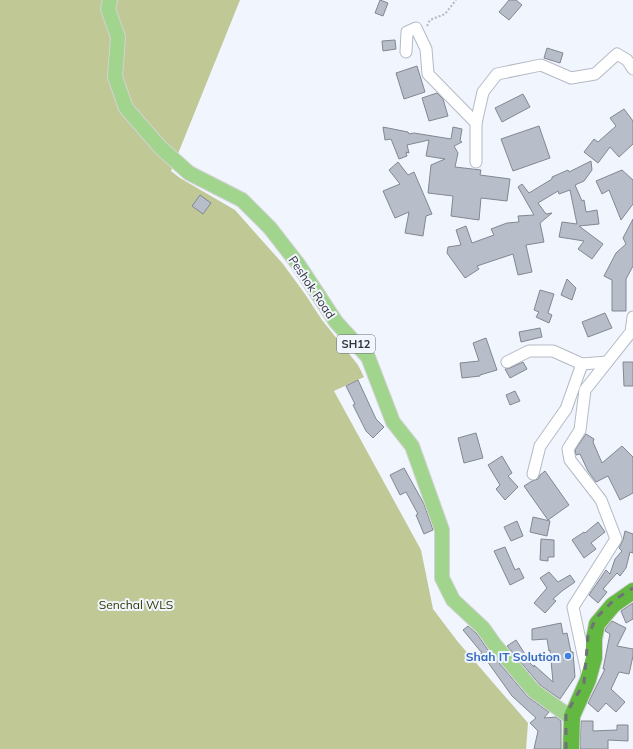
<svg xmlns="http://www.w3.org/2000/svg" width="633" height="749" viewBox="0 0 633 749" font-family="Mulish,sans-serif">
  <style>
    .green { fill: #c0c895 }
    .building { fill: #b8bec9; stroke: #828791 }
    .lines { fill: none; stroke-linecap: round; stroke-linejoin: round }
    .minor-casing { stroke: #b4bac4; stroke-width: 13 }
    .major-casing { stroke: #d2d2d3; stroke-width: 16 }
    .highway-casing { stroke: #d2d2d3; stroke-width: 18 }
    .path { stroke: #b4b8c0; stroke-width: 2; stroke-dasharray: 2 2; stroke-linecap: butt }
    .minor { stroke: #fff; stroke-width: 11 }
    .major { stroke: #a1d48d; stroke-width: 14 }
    .highway { stroke: #63b841; stroke-width: 16 }
    .rail { stroke: #6f7278; stroke-width: 3; stroke-dasharray: 7 7; stroke-linecap: butt }
    .shop-dot { fill: #3f7fe0; stroke: #f0f5fe; stroke-width: 1.5 }
    .labels { text-anchor: middle; dominant-baseline: central; stroke-width: 4; stroke-linejoin: round; paint-order: stroke }
    .shield { fill: #f0f5fe; stroke: #6b6e73; stroke-width: 1 }
    .shield-label { font-size: 11px; font-weight: bold; fill: #323438 }
    .street-label { font-size: 12px; fill: #323438; stroke: #f0f5fe }
    .park-label { font-size: 12px; fill: #333800; stroke: #f0f5fe }
    .shop-label { font-size: 12px; font-weight: bold; fill: #366cbe; stroke: #f0f5fe; text-anchor: end }
  </style>
  <rect width="100%" height="100%" fill="#f0f5fe"/>
  <path class="green" d="M0,0H240L171,171L180,178L235,210L283,264L305,294L322,320L358,365L364,377L334,391L421,550L433,609L458,642L528,723L526,749H0Z"/>
  <g class="building">
    <path d="M380,0L388,3L383,16L375,13Z"/>
    <path d="M509,0H516L522,5L509,20L499,12Z"/>
    <path d="M395,40L396,49L383,51L382,41Z"/>
    <path d="M547,48L563,53L560,63L544,58Z"/>
    <path d="M417,66L425,92L404,99L396,73Z"/>
    <path d="M437,93L443,99L448,116L429,121L422,98Z"/>
    <path d="M523,94L530,107L502,122L495,108Z"/>
    <path d="M624,109L633,121V144L619,157L610,147L598,163L584,152L594,139L598,142L616,126L610,118Z"/>
    <path d="M539,126L550,158L513,171L501,139Z"/>
    <path d="M383,127L408,132L409,134L414,133L451,139L453,127L462,129L460,141L462,142L454,146L458,153L455,167L481,170L480,175L510,179L507,201L481,198L479,220L451,216L453,196L428,193L431,165L445,159L426,156L429,140L407,145L409,153L406,152L407,156L399,159L391,139L385,140Z"/>
    <path d="M591,161L592,170L584,181L575,185L582,201L584,200L586,212L597,210L599,224L579,226L603,244L592,259L578,249L584,241L559,237L562,222L577,224L570,190L559,194L558,191L538,203L546,214L552,213L540,223L544,242L526,245L532,272L518,275L513,254L477,266L479,269L465,278L447,253L448,247L461,245L456,230L466,226L472,243L494,235L491,229L507,223L519,222L518,216L534,215L518,187L522,184L529,193L552,179V177L568,170L569,172Z"/>
    <path d="M398,162L408,175L414,172L432,214L426,216L423,236L405,233L409,212L395,218L383,191L400,184L389,170Z"/>
    <path d="M622,170L633,180V204L621,220L609,190L602,194L596,181Z"/>
    <path d="M200,195L211,203L203,214L192,206Z"/>
    <path d="M633,219V266L626,279V311H612V280L604,276L616,253L626,244L623,238Z"/>
    <path d="M567,279L576,288L572,300L561,295Z"/>
    <path d="M540,290L554,294L548,313L552,315L549,323L536,317L539,312L534,310Z"/>
    <path d="M605,313L612,328L588,337L582,322Z"/>
    <path d="M540,328L542,337L521,342L519,332Z"/>
    <path d="M486,338L497,370L480,375V376L462,378L460,363L479,361L473,343Z"/>
    <path d="M523,362L527,369L510,378L505,369L510,368Z"/>
    <path d="M623,362H633V386H624Z"/>
    <path d="M358,380L376,419L384,427L373,438L366,431L353,405L355,404L346,386Z"/>
    <path d="M515,391L520,401L510,405L506,395Z"/>
    <path d="M476,433L483,458L464,463L458,438Z"/>
    <path d="M586,434L594,439L593,442L602,463L622,446L633,457V493L620,500L608,476L596,482L588,471L580,454L576,455L575,450Z"/>
    <path d="M502,456L512,473L508,476L518,487L505,500L496,489L500,485L488,465Z"/>
    <path d="M404,468L424,504L433,530L424,534L416,515L418,514L406,492L400,495L390,475Z"/>
    <path d="M545,471L569,505L548,520L524,486L532,481L538,479L540,475Z"/>
    <path d="M533,517L550,521L547,536L530,532Z"/>
    <path d="M517,521L523,536L511,541L504,527Z"/>
    <path d="M598,522L605,532L591,543L596,549L584,558L572,540L584,532L585,533Z"/>
    <path d="M625,531L633,534V553L630,552L626,568L620,576L617,573L603,589L607,592L598,603L589,595L606,570L610,574L615,559L622,551L619,548L623,540Z"/>
    <path d="M541,539L554,540V557H548V561L540,560Z"/>
    <path d="M505,547L515,570L519,568L524,578L510,585L494,551Z"/>
    <path d="M549,572L558,582L570,575L575,582L562,591L553,599L556,601L545,613L534,603L547,588L540,578Z"/>
    <path d="M633,603V619L626,623L621,611Z"/>
    <path d="M612,621L626,628L617,646L633,649V656L629,674L619,672L611,689L625,702L616,712L606,703L598,712L588,703L605,669H603L610,634L605,631L606,628Z"/>
    <path d="M561,623L563,634L567,633L571,652H573L575,677L560,699L540,685L507,646L516,640L525,654L523,656L534,667V665L553,682L550,650L549,651L547,639L532,640V629Z"/>
    <path d="M468,626L477,634L488,650L528,697L549,712L544,718L556,717L561,721V749H534L538,731L530,723L536,718L512,696L487,661L483,663L479,655L482,653L463,630Z"/>
    <path d="M581,721H593V731L617,730V725H628V741L608,740V749H580Z"/>
  </g>
  <g class="lines">
    <defs>
      <g id="minor">
        <path d="M406,52L407,32L416,28L426,49L428,74L476,123L483,92L497,74L541,65L571,78L595,74L617,54L627,60L633,69"/>
        <path d="M476,123V162"/>
        <path d="M507,362L529,351H553L582,364"/>
        <path d="M533,474L540,446L566,409L582,364L607,362"/>
        <path d="M587,673L573,607L616,539L601,500L570,460L568,449L580,430L585,390L631,332L633,317"/>
      </g>
      <path id="major" d="M110,0L108,9L118,37L115,77L126,108L160,147L189,173L242,200L270,228L298,264L336,322L368,357L393,422L412,446L442,530V578L453,600L483,628L495,645L534,691L566,714L572,716"/>
      <path id="highway" d="M571,749L572,716L588,680L594,658V639L597,624L613,605L633,591"/>
    </defs>
    <use href="#minor" class="minor-casing"/>
    <use href="#major" class="major-casing"/>
    <use href="#highway" class="highway-casing"/>
    <path class="path" d="M427,26L430,20L445,14L456,0"/>
    <use href="#minor" class="minor"/>
    <use href="#major" class="major"/>
    <use href="#highway" class="highway"/>
    <path class="rail" d="M566,749V714L584,683L588,636L596,618L614,600L633,588"/>
  </g>
  <circle class="shop-dot" cx="568" cy="656" r="4"/>
  <g class="labels">
    <rect class="shield" x="337" y="335" width="38" height="18" rx="3"/>
    <g class="shield-label">
      <text x="356" y="344">SH12</text>
    </g>
    <g class="street-label">
      <text transform="translate(312 287) rotate(56)">Peshok Road</text>
    </g>
    <g class="park-label">
      <text x="136" y="604">Senchal WLS</text>
    </g>
    <g class="shop-label">
      <text x="560" y="656">Shah IT Solution</text>
    </g>
  </g>
</svg>
